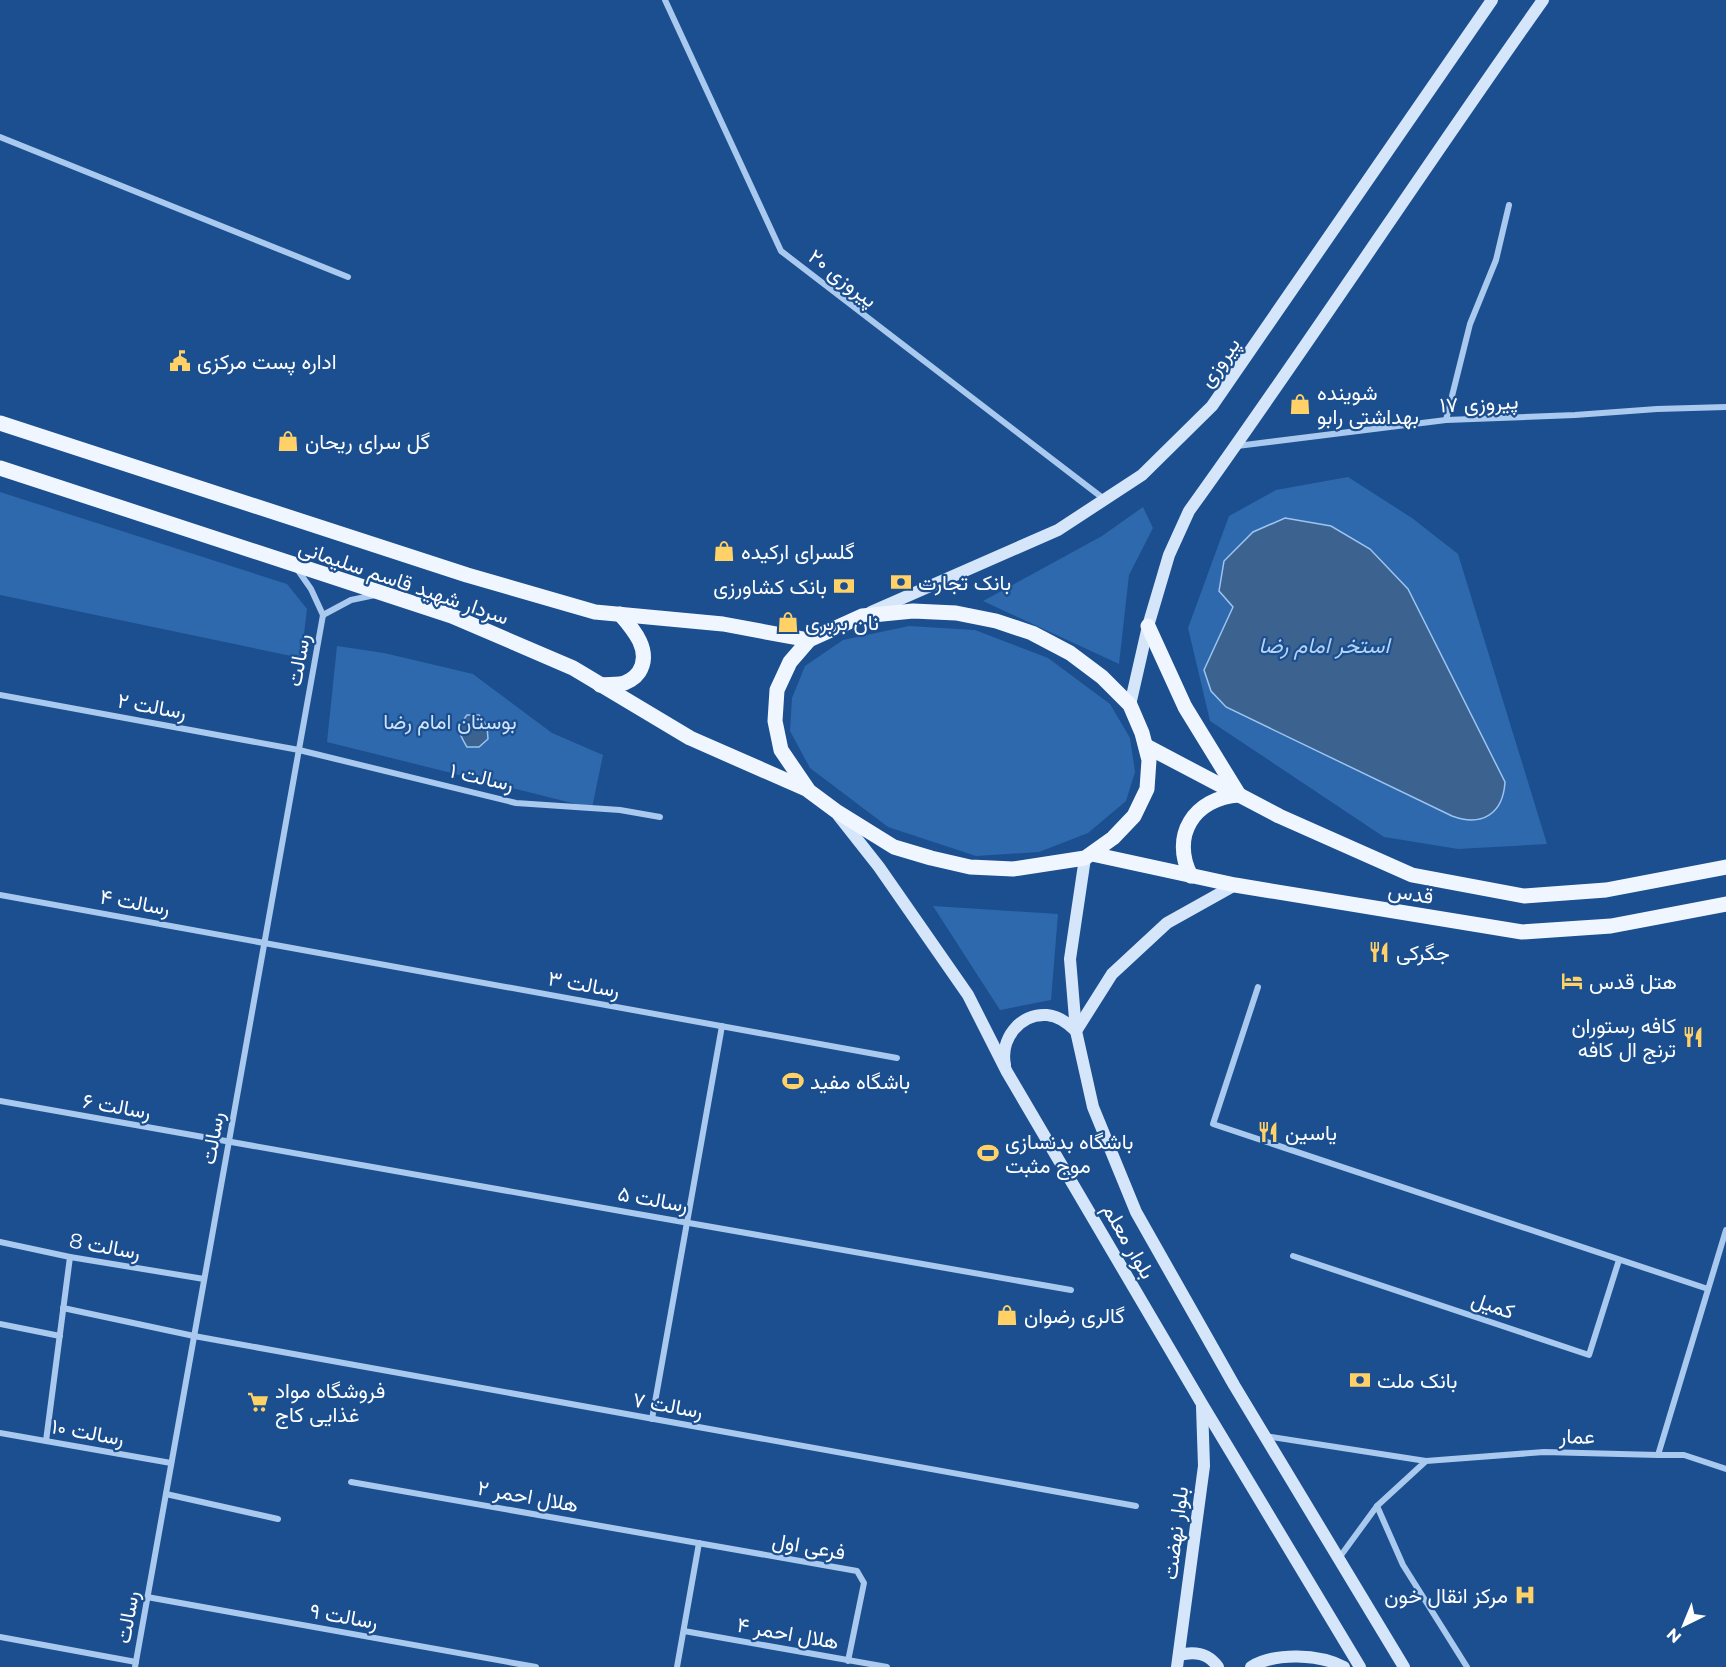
<svg xmlns="http://www.w3.org/2000/svg" width="1726" height="1667" viewBox="0 0 1726 1667" font-family="Montserrat,Vazirmatn,sans-serif">
  <style>
    .green { fill: #2e69ad }
    .water { fill: #3c6290; stroke: #9cc4f0; stroke-width: 1.5 }
    .lines { fill: none; stroke-linecap: round; stroke-linejoin: round }
    .minor { stroke: #a9c9ee; stroke-width: 6 }
    .secondary { stroke: #d6e6fa; stroke-width: 12 }
    .primary { stroke: #f0f6ff; stroke-width: 15 }
    .labels { text-anchor: middle; dominant-baseline: central; stroke-width: 4.5; stroke-linejoin: round; paint-order: stroke }
    .street-label { font-size: 21px; fill: #fff; stroke: #1b4f8f }
    .poi-label { font-size: 21px; fill: #fff; stroke: #1b4f8f; text-anchor: start }
    .park-label { font-size: 21px; fill: #cfe3fa; stroke: #1b4f8f }
    .water-label { font-size: 22px; font-style: italic; fill: #b5d3f5; stroke: #1b4f8f }
  </style>
  <rect width="100%" height="100%" fill="#1b4f8f"/>
  <g class="green">
    <path d="M1348,477L1412,518L1458,554L1547,844L1458,849L1384,837L1210,721L1188,628L1229,516L1276,490Z"/>
    <path d="M0,492L287,584L307,609L301,658L0,595Z"/>
    <path d="M1143,507L1153,528L1129,575L1119,664L983,601L1102,536Z"/>
    <path d="M909,626L975,630L1048,658L1110,704L1130,738L1135,772L1126,801L1088,833L1039,852L976,856L888,827L810,768L790,731L792,698L805,666L843,640Z"/>
    <path d="M337,646L384,653L473,674L552,733L603,755L592,808L327,742Z"/>
    <path d="M933,906L1058,914L1051,1000L1000,1010Z"/>
  </g>
  <g class="water">
    <path d="M1285,518L1331,526L1370,549L1408,589L1505,782C1503,814 1482,827 1452,816L1226,707L1211,691L1204,670L1233,607L1219,591L1224,561L1253,532Z"/>
    <path d="M467,715H479L487,726L488,739L479,747H467C458,732 456,729 467,715Z"/>
  </g>
  <g class="lines">
    <g class="minor">
      <path d="M665,0L781,251L1104,499"/>
      <path d="M0,137L348,277"/>
      <path d="M1446,420L1470,324L1496,260L1509,205"/>
      <path d="M1237,446L1446,420L1575,415L1657,409L1726,407"/>
      <path d="M323,615L351,600L375,595"/>
      <path d="M0,695L299,750L516,803L620,810L660,817"/>
      <path d="M0,895L897,1058"/>
      <path d="M1258,987L1213,1124L1708,1289"/>
      <path d="M0,1101C357,1167 714,1226 1071,1290"/>
      <path d="M0,1242L70,1257L204,1279"/>
      <path d="M1293,1256L1589,1355L1619,1260"/>
      <path d="M63,1308L194,1336L1136,1506"/>
      <path d="M0,1324L60,1336"/>
      <path d="M652,1419L722,1026"/>
      <path d="M0,1433L171,1463"/>
      <path d="M1265,1436L1426,1461L1377,1506L1339,1558"/>
      <path d="M46,1441L70,1257"/>
      <path d="M1658,1455L1726,1230"/>
      <path d="M1426,1461L1544,1452L1658,1455H1684L1726,1469"/>
      <path d="M351,1482L857,1571L864,1583L848,1661"/>
      <path d="M166,1494L278,1519"/>
      <path d="M1377,1506L1403,1565L1467,1667"/>
      <path d="M147,1597L536,1667"/>
      <path d="M684,1631L887,1667"/>
      <path d="M0,1637L136,1662"/>
      <path d="M135,1667L323,615L311,589L297,569"/>
      <path d="M677,1667L699,1543"/>
    </g>
    <g class="secondary">
      <path d="M871,612L1058,530L1142,475L1212,406L1492,0"/>
      <path d="M1130,705L1148,626L1169,555L1189,511C1310,343 1423,169 1543,0"/>
      <path d="M838,815L879,867L968,995L1007,1072L1202,1404L1360,1667"/>
      <path d="M1085,858L1070,959L1076,1031L1093,1107L1136,1212L1234,1385L1404,1667"/>
      <path d="M1005,1065C1000,1040 1019,1013 1047,1015C1059,1016 1068,1023 1076,1031L1112,974L1167,923L1235,885"/>
      <path d="M1179,1655C1195,1651 1208,1653 1218,1667"/>
      <path d="M1177,1667L1204,1466L1202,1406"/>
      <path d="M1251,1667C1275,1652 1319,1654 1344,1667"/>
    </g>
    <g class="primary">
      <path d="M0,423L467,575L595,612L723,624L809,640"/>
      <path d="M0,468L452,616L573,668L690,738L806,789"/>
      <path d="M913,611L956,613L996,621L1032,633L1070,653L1102,677L1130,705L1142,733L1149,760L1147,789L1134,816L1113,838L1085,858L1013,869L970,867L931,858L894,847L836,811L809,791L781,750L775,721L777,690L790,662L809,640L862,616Z"/>
      <path d="M1148,626L1185,707L1239,795C1194,798 1170,836 1191,876"/>
      <path d="M600,685C607,684 613,685 620,684C627,683 635,678 639,672C652,651 634,630 620,614"/>
      <path d="M1146,746L1279,816L1412,875L1524,896L1606,890L1726,867"/>
      <path d="M1092,854L1235,885L1522,932L1611,926L1726,904"/>
    </g>
  </g>
  <defs>
    <symbol id="civic-bare" viewBox="-9 -9 18 18"><path d="M-.6-6.5H3V-4.5H.6V-3L4-1V1h2V6H-6V1h2V-1L-.6-3ZM-1.2 2.5V6h2.4V2.5Z" fill="#ffd166" stroke="#1b4f8f" stroke-width="2.5" paint-order="stroke"/></symbol>
    <symbol id="shop-bare" viewBox="-9 -9 18 18"><path d="M-5-2.5h2.3a2.7 3.5 0 0 1 5.4 0H5L5.5 6h-11ZM-1.5-2.5h3a1.5 2.3 0 0 0-3 0Z" fill="#ffd166" stroke="#1b4f8f" stroke-width="2.5" paint-order="stroke"/></symbol>
    <symbol id="bank-bare" viewBox="-9 -9 18 18"><path d="M-6-4H6V4H-6ZM0-2.3a2.3 2.3 0 1 0 0 4.6a2.3 2.3 0 1 0 0-4.6Z" fill="#ffd166" stroke="#1b4f8f" stroke-width="2.5" paint-order="stroke"/></symbol>
    <symbol id="restaurant-bare" viewBox="-9 -9 18 18"><path d="M-5-6h1v4h1v-4h1v4h1v-4h1v5L-1.5 .5V6h-2V.5L-5-1ZM5-6V6H3V1.5H1.5Q1.5-4 5-6Z" fill="#ffd166" stroke="#1b4f8f" stroke-width="2.5" paint-order="stroke"/></symbol>
    <symbol id="hotel-bare" viewBox="-9 -9 18 18"><path d="M-6-4.5h1.5V1H6V5H4.5V3h-9V5H-6ZM-4 0a1.8 1.8 0 1 1 3.6 0ZM.5 0V-2.5h3Q6-2.5 6 0Z" fill="#ffd166" stroke="#1b4f8f" stroke-width="2.5" paint-order="stroke"/></symbol>
    <symbol id="stadium-bare" viewBox="-9 -9 18 18"><path d="M0-5a6.5 5 0 1 0 0 10a6.5 5 0 1 0 0-10ZM-3.5-1.8h7v3.6h-7Z" fill="#ffd166" stroke="#1b4f8f" stroke-width="2.5" paint-order="stroke"/></symbol>
    <symbol id="supermarket-bare" viewBox="-9 -9 18 18"><path d="M-6-5.5h2.5l.6 2H6L4.5 2H-2.5L-4.4-4H-6ZM-1.5 3.2a1.3 1.3 0 1 0 .1 0ZM3 3.2a1.3 1.3 0 1 0 .1 0Z" fill="#ffd166" stroke="#1b4f8f" stroke-width="2.5" paint-order="stroke"/></symbol>
    <symbol id="hospital-bare" viewBox="-9 -9 18 18"><path d="M-5-5h3v3.5h4V-5h3V5h-3V1.5h-4V5h-3Z" fill="#ffd166" stroke="#1b4f8f" stroke-width="2.5" paint-order="stroke"/></symbol>
  </defs>
  <g fill-rule="evenodd">
    <use href="#civic-bare" x="165" y="346" width="30" height="30"/>
    <use href="#shop-bare" x="1285" y="389" width="30" height="30"/>
    <use href="#shop-bare" x="273" y="426" width="30" height="30"/>
    <use href="#shop-bare" x="709" y="536" width="30" height="30"/>
    <use href="#bank-bare" x="886" y="567" width="30" height="30"/>
    <use href="#bank-bare" x="829" y="571" width="30" height="30"/>
    <use href="#shop-bare" x="773" y="607" width="30" height="30"/>
    <use href="#restaurant-bare" x="1364" y="937" width="30" height="30"/>
    <use href="#hotel-bare" x="1557" y="966" width="30" height="30"/>
    <use href="#restaurant-bare" x="1678" y="1022" width="30" height="30"/>
    <use href="#stadium-bare" x="778" y="1066" width="30" height="30"/>
    <use href="#restaurant-bare" x="1253" y="1117" width="30" height="30"/>
    <use href="#stadium-bare" x="973" y="1138" width="30" height="30"/>
    <use href="#shop-bare" x="992" y="1300" width="30" height="30"/>
    <use href="#bank-bare" x="1345" y="1365" width="30" height="30"/>
    <use href="#supermarket-bare" x="243" y="1387" width="30" height="30"/>
    <use href="#hospital-bare" x="1510" y="1580" width="30" height="30"/>
  </g>
  <g class="labels">
    <g class="street-label">
      <text transform="translate(843 278) rotate(38)">پیروزی ۲۰</text>
      <text transform="translate(1219 362) rotate(-55)">پیروزی</text>
      <text transform="translate(1479 403) rotate(-3)">پیروزی ۱۷</text>
      <text transform="translate(404 582) rotate(19)">سردار شهید قاسم سلیمانی</text>
      <text transform="translate(298 660) rotate(-80)">رسالت</text>
      <text transform="translate(152 706) rotate(10)">رسالت ۲</text>
      <text transform="translate(482 777) rotate(13)">رسالت ۱</text>
      <text transform="translate(1411 893) rotate(9)">قدس</text>
      <text transform="translate(135 902) rotate(10)">رسالت ۴</text>
      <text transform="translate(584 984) rotate(10)">رسالت ۳</text>
      <text transform="translate(117 1106) rotate(10)">رسالت ۶</text>
      <text transform="translate(212 1138) rotate(-80)">رسالت</text>
      <text transform="translate(653 1199) rotate(10)">رسالت ۵</text>
      <text transform="translate(1129 1241) rotate(60)">بلوار معلم</text>
      <text transform="translate(105 1246) rotate(10)">رسالت 8</text>
      <text transform="translate(1493 1305) rotate(19)">کمیل</text>
      <text transform="translate(668 1405) rotate(10)">رسالت ۷</text>
      <text transform="translate(88 1432) rotate(10)">رسالت ۱۰</text>
      <text transform="translate(1577 1436) rotate(1)">عمار</text>
      <text transform="translate(528 1496) rotate(10)">هلال احمر ۲</text>
      <text transform="translate(1175 1533) rotate(-83)">بلوار نهضت</text>
      <text transform="translate(809 1546) rotate(10)">فرعی اول</text>
      <text transform="translate(344 1616) rotate(10)">رسالت ۹</text>
      <text transform="translate(127 1617) rotate(-80)">رسالت</text>
      <text transform="translate(788 1633) rotate(10)">هلال احمر ۴</text>
    </g>
    <g class="poi-label">
      <text x="197" y="361">اداره پست مرکزی</text>
      <text x="1317" y="392">شوینده<tspan x="1317" dy="24">بهداشتی رابو</tspan></text>
      <text x="305" y="441">گل سرای ریحان</text>
      <text x="741" y="551">گلسرای ارکیده</text>
      <text x="918" y="582">بانک تجارت</text>
      <text x="827" y="586" text-anchor="end">بانک کشاورزی</text>
      <text x="805" y="622">نان بربری</text>
      <text x="1396" y="952">جگرکی</text>
      <text x="1589" y="981">هتل قدس</text>
      <text x="1676" y="1025" text-anchor="end">کافه رستوران<tspan x="1676" dy="24">ترنج ال کافه</tspan></text>
      <text x="810" y="1081">باشگاه مفید</text>
      <text x="1285" y="1132">یاسین</text>
      <text x="1005" y="1141">باشگاه بدنسازی<tspan x="1005" dy="24">موج مثبت</tspan></text>
      <text x="1024" y="1315">گالری رضوان</text>
      <text x="1377" y="1380">بانک ملت</text>
      <text x="275" y="1390">فروشگاه مواد<tspan x="275" dy="24">غذایی کاج</tspan></text>
      <text x="1508" y="1595" text-anchor="end">مرکز انقال خون</text>
    </g>
    <g class="park-label">
      <text x="450" y="721">بوستان امام رضا</text>
    </g>
    <g class="water-label">
      <text x="1324" y="645">استخر امام رضا</text>
    </g>
  </g>
  <g transform="translate(1684 1625) rotate(223)" stroke="#1b4f8f" stroke-width="4.5" paint-order="stroke">
  <path d="M0-4.5L10 22L0 15L-10 22Z" fill="#ffffff"/>
  <text y="-9" font-size="16" font-weight="bold" text-anchor="middle" fill="#ffffff">N</text>
  </g>
</svg>
